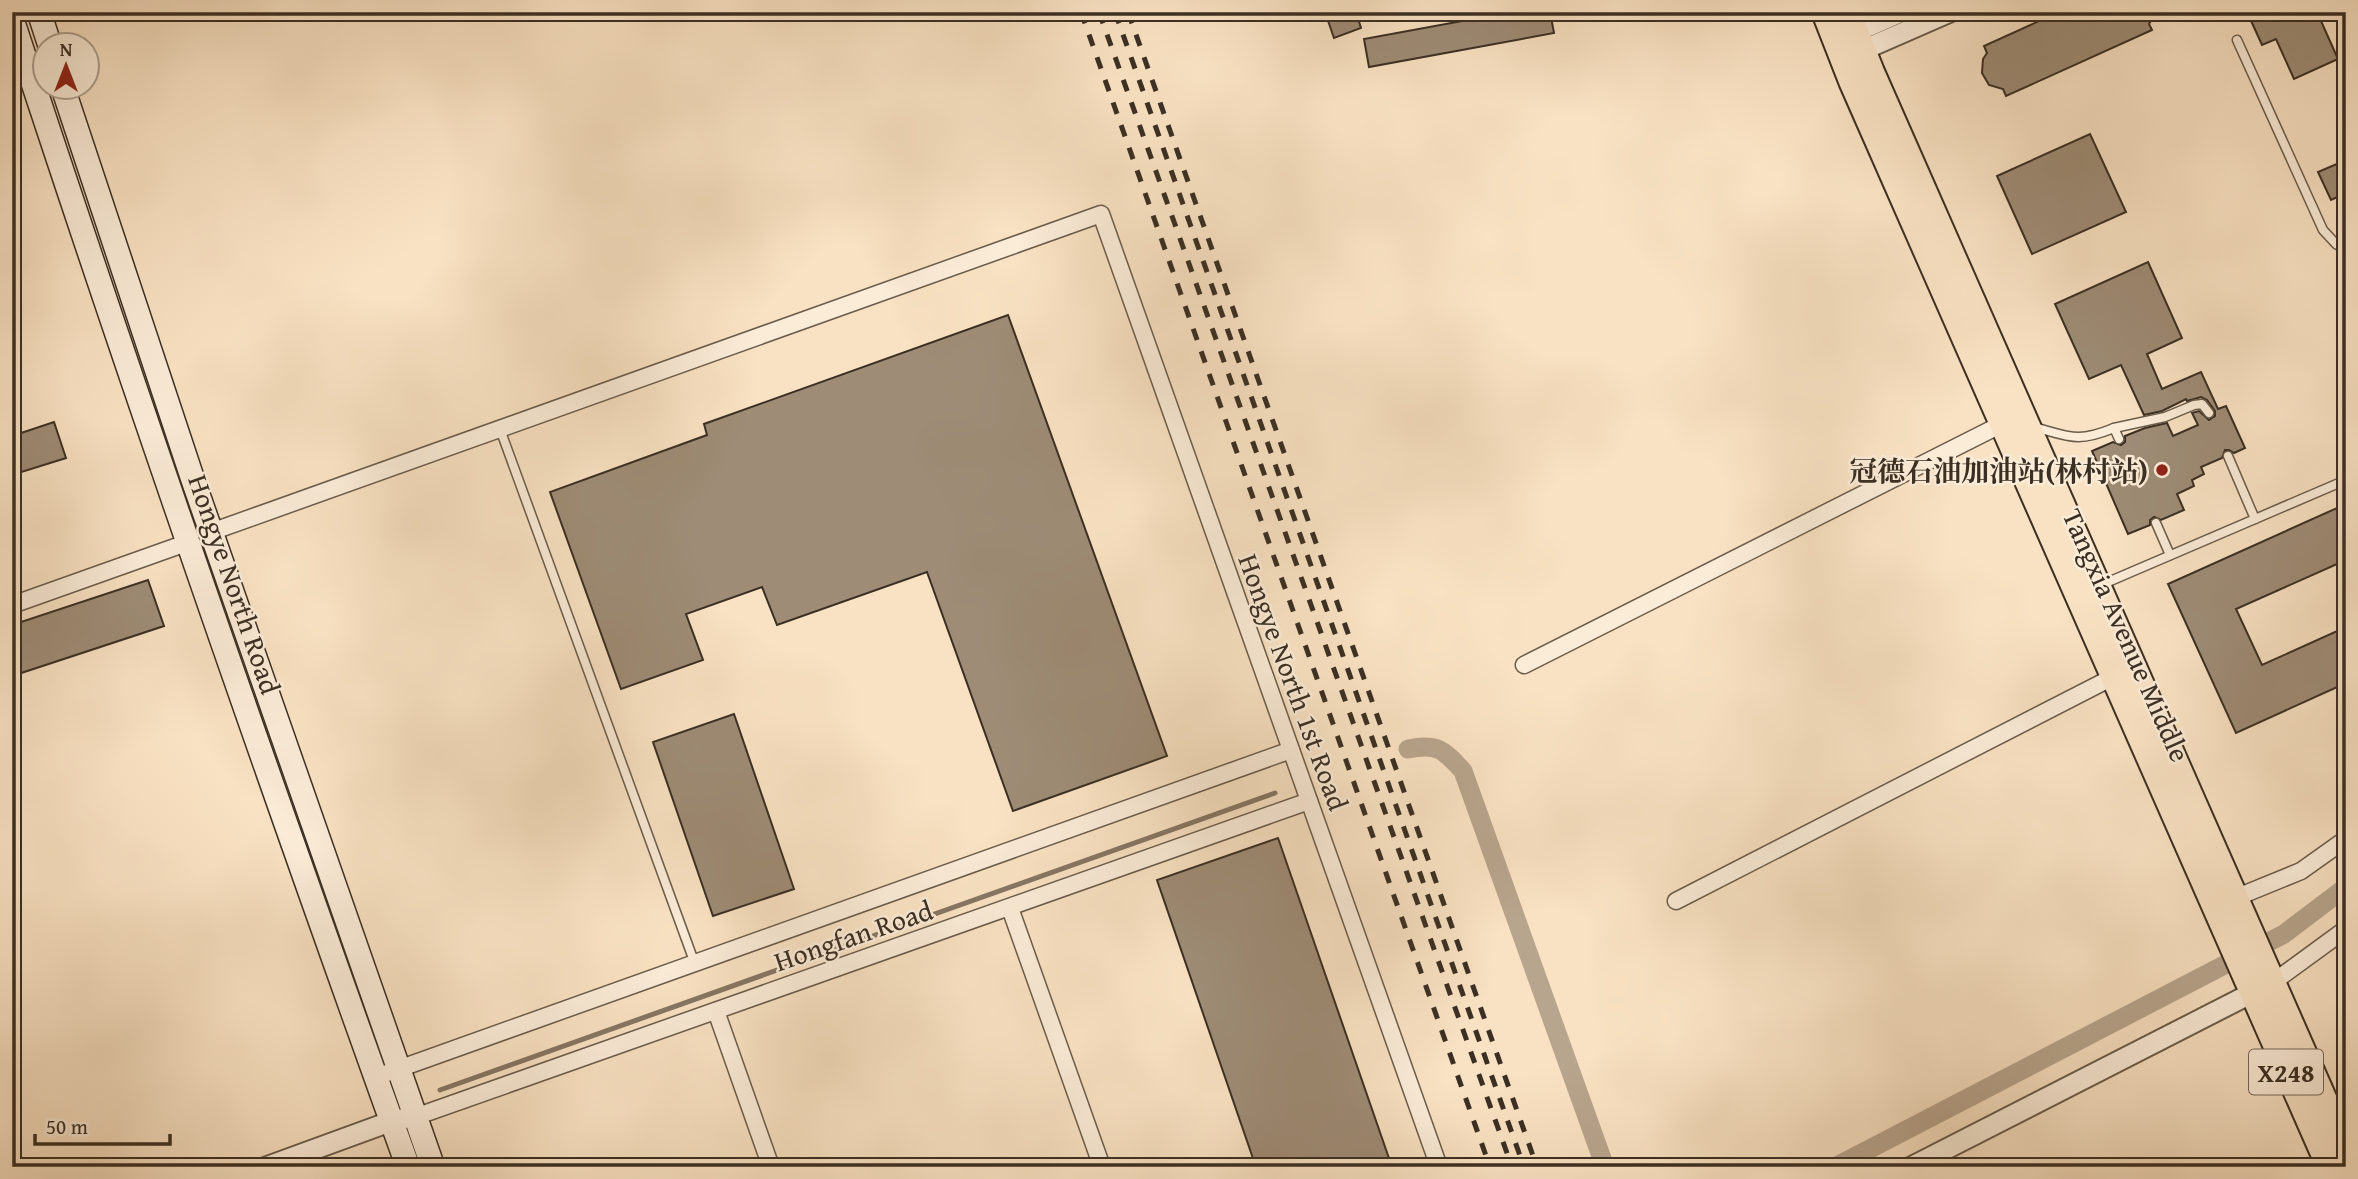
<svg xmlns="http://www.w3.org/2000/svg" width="2358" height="1179" viewBox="0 0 2358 1179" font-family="'Gentium Book Plus','Noto Serif SC',serif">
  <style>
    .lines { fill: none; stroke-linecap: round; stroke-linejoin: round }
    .stream { stroke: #867663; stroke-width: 5 }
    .canal { stroke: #b8a58d; stroke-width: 19 }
    .building { fill: #9e8c76; stroke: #3b2f23; stroke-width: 2 }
    .service-casing { stroke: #6a5c4b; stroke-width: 11 }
    .minor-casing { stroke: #6a5c4b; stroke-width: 19 }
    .tertiary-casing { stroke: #6a5c4b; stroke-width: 23 }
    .secondary-casing { stroke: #3b2f23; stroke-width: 26 }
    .primary-casing { stroke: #3b2f23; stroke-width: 28 }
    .service { stroke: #fbecd8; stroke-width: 8 }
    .minor { stroke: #fbecd8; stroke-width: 16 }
    .tertiary { stroke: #fbecd8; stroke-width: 19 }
    .secondary { stroke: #fbecd8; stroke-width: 23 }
    .primary { stroke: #f9e2c3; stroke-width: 24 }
    .rail { stroke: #3b2f23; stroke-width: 5; stroke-dasharray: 12 12; stroke-linecap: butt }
    .poi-dot { fill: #8f2418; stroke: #fbecd8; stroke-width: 2.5 }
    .labels { text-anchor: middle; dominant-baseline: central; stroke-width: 5; stroke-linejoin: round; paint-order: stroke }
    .shield { fill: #fbecd8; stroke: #756859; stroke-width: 2 }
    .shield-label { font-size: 26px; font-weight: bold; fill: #3b2f23 }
    .poi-label { font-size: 28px; font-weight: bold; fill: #3b2f23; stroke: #fbecd8; text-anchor: end }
    .street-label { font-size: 28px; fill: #3b2f23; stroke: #fbecd8 }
  </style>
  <rect width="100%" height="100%" fill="#f9e2c3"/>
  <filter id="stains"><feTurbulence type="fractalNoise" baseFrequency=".00286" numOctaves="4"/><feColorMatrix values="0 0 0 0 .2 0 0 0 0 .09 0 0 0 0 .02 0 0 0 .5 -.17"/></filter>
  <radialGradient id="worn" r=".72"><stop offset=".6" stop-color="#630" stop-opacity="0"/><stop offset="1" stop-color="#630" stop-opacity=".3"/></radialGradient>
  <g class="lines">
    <path class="stream" d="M440,1090L1275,793"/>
    <g class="canal">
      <path d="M1408,749C1438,743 1444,750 1463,771L1605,1167"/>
      <path d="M1835,1167L2284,934L2346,887"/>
    </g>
  </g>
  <g class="building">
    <path d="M1325,12H1356L1361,28L1334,38Z"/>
    <path d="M1511,12H1550L1554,33L1369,67L1364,39Z"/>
    <path d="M2059,12H2156L2149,24L2152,30L2006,96L2003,89L1989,85L1982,73L1983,59L1987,53L1984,46Z"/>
    <path d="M2247,12H2317L2338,59L2294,79L2276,39L2262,45Z"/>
    <path d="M2090,134L2126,212L2032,254L1997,176Z"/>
    <path d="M2346,160V193L2331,200L2318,172Z"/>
    <path d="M2148,262L2182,338L2147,354L2162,389L2201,372L2218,409L2226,406L2245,448L2234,453L2229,450H2225L2222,458L2201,467L2204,474L2192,480L2194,486L2177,494L2184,510L2161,520L2154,517L2150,520V525L2128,534L2092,451L2113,442L2121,445L2125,442V436L2145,428L2167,423L2173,436L2198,425L2192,413L2199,411L2209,420L2215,416V411L2207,400L2201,397L2187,401L2186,399L2162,411L2144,415L2121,365L2089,379L2055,304Z"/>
    <path d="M1008,315L1167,756L1013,811L927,572L777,625L762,587L686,614L703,660L621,689L550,492L707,435L704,424Z"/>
    <path d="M54,422L66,458L12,475V436Z"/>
    <path d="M2346,504V560L2236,609L2262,665L2346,627V683L2236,733L2168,584Z"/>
    <path d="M148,580L164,626L12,676V625Z"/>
    <path d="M734,714L794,889L713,916L653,742Z"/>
    <path d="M1278,838L1392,1167H1256L1157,880Z"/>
  </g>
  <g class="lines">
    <defs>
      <g id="service">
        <path d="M2237,40L2323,230L2336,244L2346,250"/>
        <path d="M2034,427C2071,437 2077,443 2114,428L2119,439"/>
        <path d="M2114,428L2165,417L2194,405L2202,404L2209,413"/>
        <path d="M500,429L695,964"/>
        <path d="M2228,456L2255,519"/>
        <path d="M2156,523L2170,555"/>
        <path d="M2101,585L2346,480"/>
      </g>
      <g id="minor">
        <path d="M211,532L1101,214L1439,1167"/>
        <path d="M12,605L189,542"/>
        <path d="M1524,665L2002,424"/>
        <path d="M2235,898L2301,871L2346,839"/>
        <path d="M1676,901L2113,677"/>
        <path d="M1010,908L1102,1167"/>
        <path d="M2272,983L2346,929"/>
        <path d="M716,1011L771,1167"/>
        <path d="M376,1077L1291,750"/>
        <path d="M415,1117L1309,801"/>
      </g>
      <g id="tertiary">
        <path d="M1847,41L1856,32L1901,12"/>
        <path d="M1850,49L1863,50L1950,12"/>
        <path d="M266,1167L392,1121L407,1118"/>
        <path d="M1911,1167L2252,993"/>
      </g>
      <g id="secondary">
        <path d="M39,12L50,46"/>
        <path d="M12,19C138,404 271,786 408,1167"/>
        <path d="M63,88L193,480L433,1167"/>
      </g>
      <g id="primary">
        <path d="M1824,12L1851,81L2329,1167"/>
        <path d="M1848,12L1872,72L2346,1148"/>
      </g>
    </defs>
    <use href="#service" class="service-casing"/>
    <use href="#minor" class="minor-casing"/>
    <use href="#tertiary" class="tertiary-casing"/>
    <use href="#secondary" class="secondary-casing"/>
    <use href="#primary" class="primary-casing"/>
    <use href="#service" class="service"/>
    <use href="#minor" class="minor"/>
    <use href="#tertiary" class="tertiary"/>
    <use href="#secondary" class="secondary"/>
    <use href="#primary" class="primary"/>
    <g class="rail">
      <path d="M1081,12L1490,1167"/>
      <path d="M1099,12L1512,1167"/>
      <path d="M1115,12L1524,1167"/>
      <path d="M1128,12L1537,1167"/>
    </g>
  </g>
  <circle class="poi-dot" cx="2162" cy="470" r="7"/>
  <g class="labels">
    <rect class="shield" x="2249" y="1049.5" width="74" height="45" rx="5"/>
    <g class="shield-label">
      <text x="2286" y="1072">X248</text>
    </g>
    <g class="poi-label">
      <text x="2148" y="470">冠德石油加油站(林村站)</text>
    </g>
    <g class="street-label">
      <text transform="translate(235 584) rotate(71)">Hongye North Road</text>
      <text transform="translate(2127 635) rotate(66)">Tangxia Avenue Middle</text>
      <text transform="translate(1294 682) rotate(70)">Hongye North 1st Road</text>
      <text transform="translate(853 935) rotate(-19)">Hongfan Road</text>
    </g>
  </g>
  <rect width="2358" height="1179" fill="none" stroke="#f9e2c3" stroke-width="42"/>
  <rect x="14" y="14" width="2330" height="1151" fill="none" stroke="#3b2f23" stroke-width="3.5"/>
  <rect x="21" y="21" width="2316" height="1137" fill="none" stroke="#3b2f23" stroke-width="2"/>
  <g transform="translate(66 66)"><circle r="33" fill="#fbecd8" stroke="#aea090" stroke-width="2"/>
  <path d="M0-5L12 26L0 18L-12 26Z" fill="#8f2418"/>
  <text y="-10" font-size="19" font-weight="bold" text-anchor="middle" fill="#3b2f23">N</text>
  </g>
  <path d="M35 1134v10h135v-10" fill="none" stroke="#3b2f23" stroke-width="3.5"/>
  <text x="46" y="1134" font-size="21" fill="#3b2f23" stroke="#fbecd8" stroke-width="5" paint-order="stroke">50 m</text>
  <rect width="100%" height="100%" filter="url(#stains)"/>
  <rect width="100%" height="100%" fill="url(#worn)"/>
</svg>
